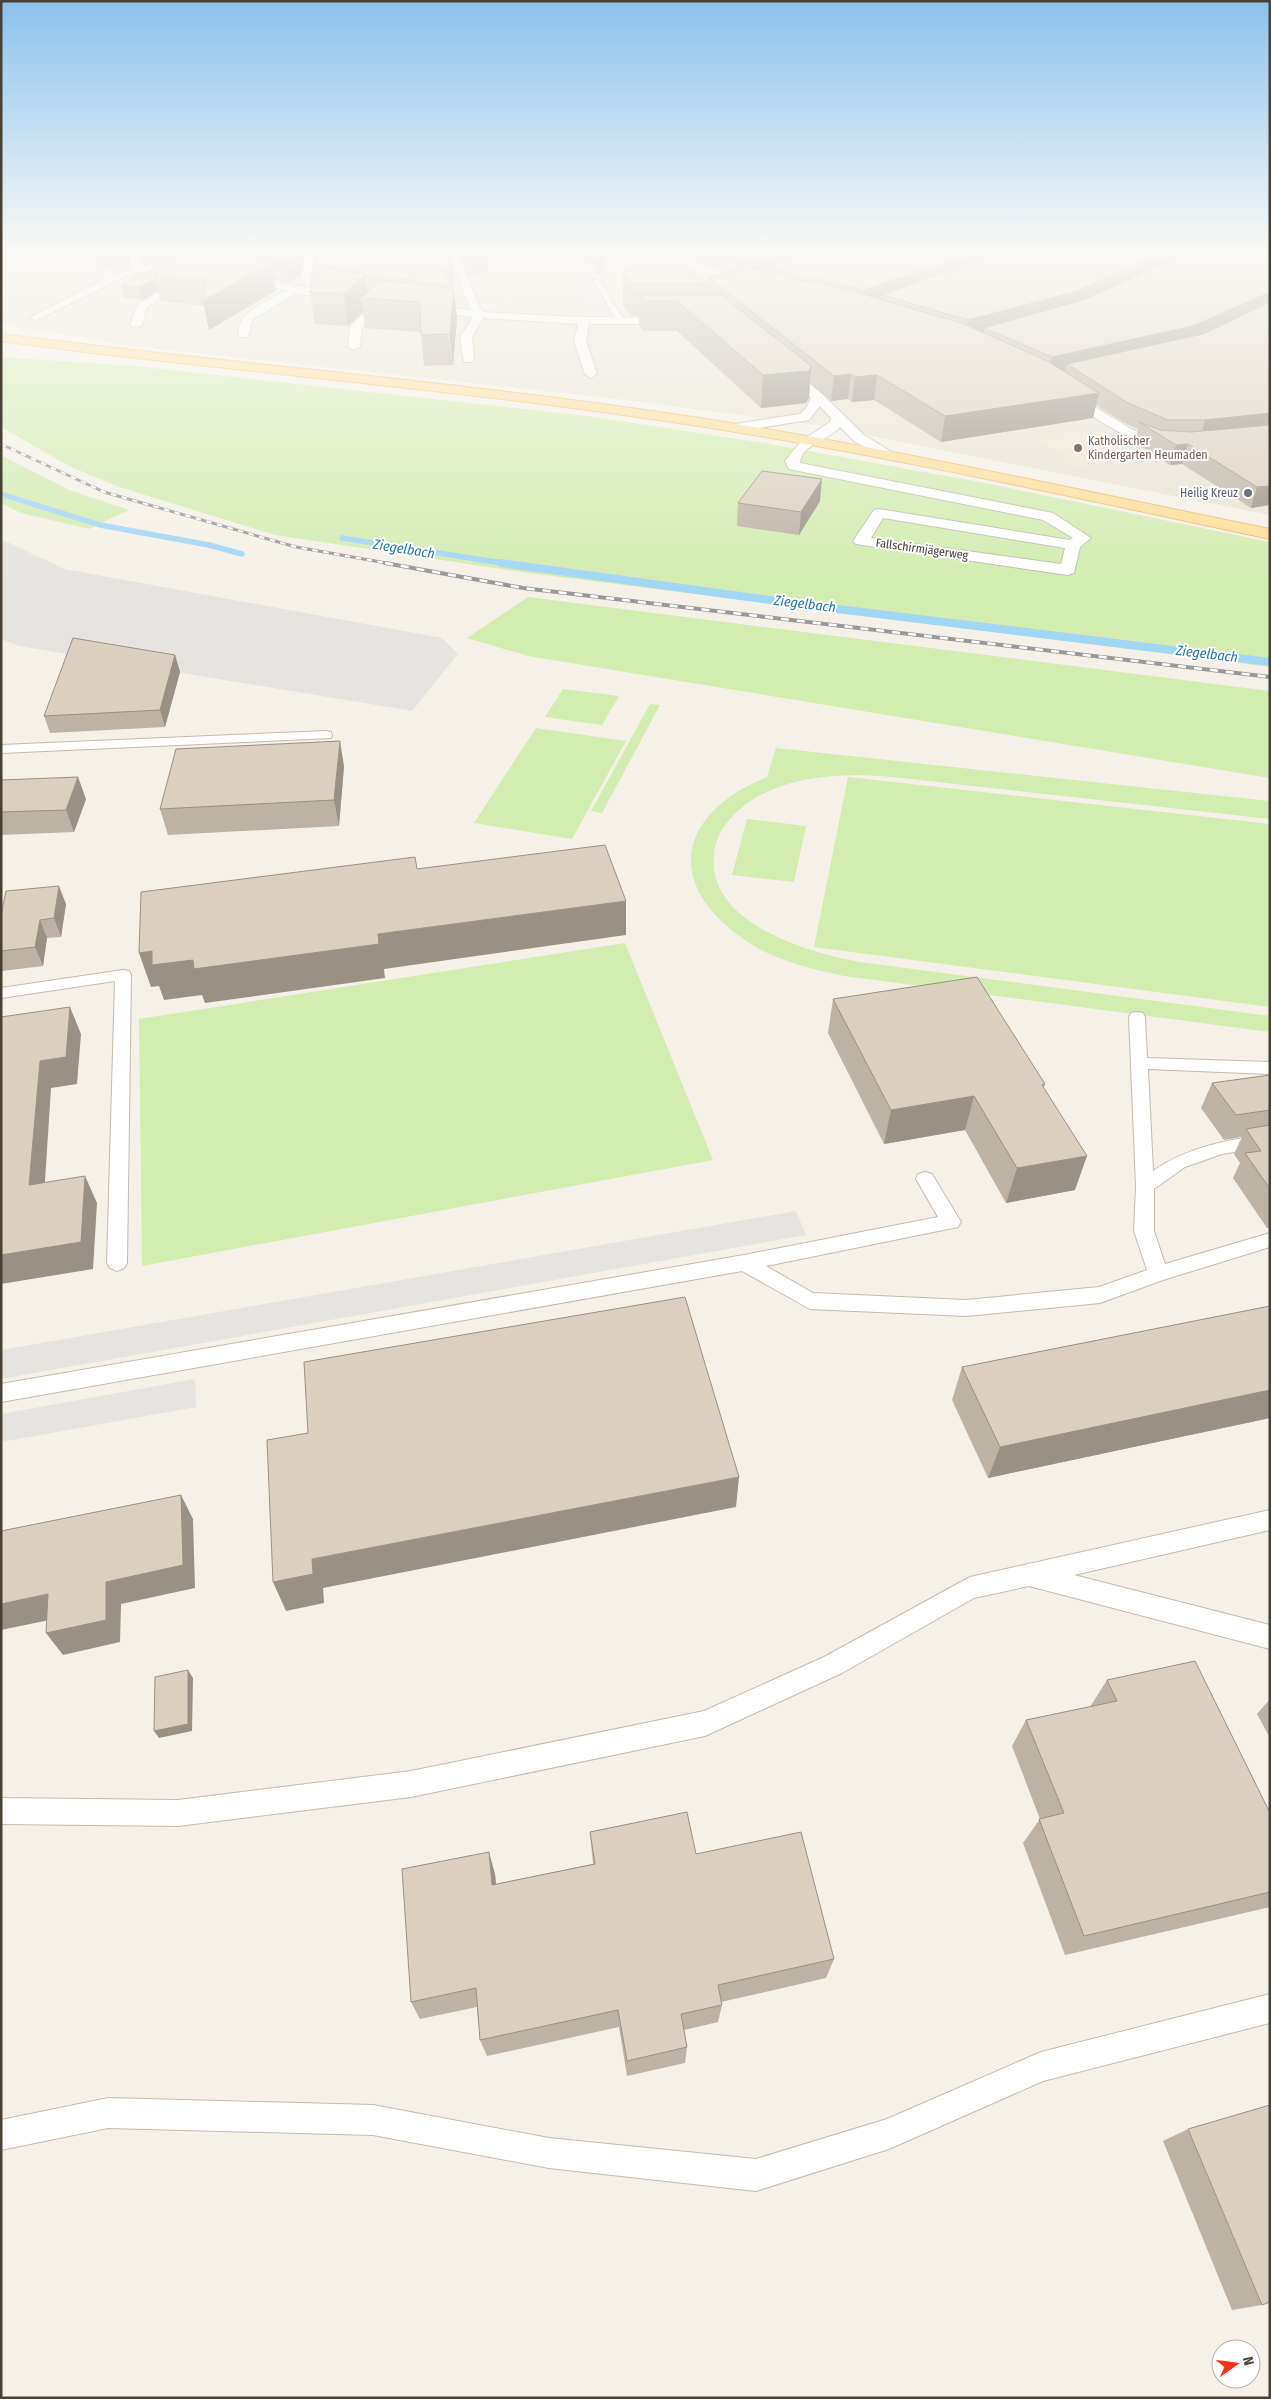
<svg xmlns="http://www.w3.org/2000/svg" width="1271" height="2399" viewBox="0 0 1271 2399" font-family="'Fira Sans Condensed',sans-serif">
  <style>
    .residential { fill: #eae3d6 }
    .education { fill: #efe6d1 }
    .green { fill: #d3ecaf }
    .parking { fill: #e6e4e0 }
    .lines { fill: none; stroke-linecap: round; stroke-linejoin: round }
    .stream-far1 { stroke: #a1d6f5; stroke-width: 5.5 }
    .stream { stroke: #a1d6f5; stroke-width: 8 }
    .lane-casing { stroke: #c5bbad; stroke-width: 2 }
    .street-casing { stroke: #c5bbad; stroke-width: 2 }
    .primary-casing { stroke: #ecbc60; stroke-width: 2 }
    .lane { fill: #fff; fill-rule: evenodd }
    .street { fill: #fff; fill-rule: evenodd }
    .primary { fill: #ffde98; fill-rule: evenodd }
    .rail-far1-casing { stroke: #989898; stroke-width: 3 }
    .rail-casing { stroke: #989898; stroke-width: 4 }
    .rail-far1 { stroke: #fff; stroke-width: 2; stroke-dasharray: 5.5; stroke-linecap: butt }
    .rail { stroke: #fff; stroke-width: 2.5; stroke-dasharray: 8; stroke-linecap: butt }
    .wall { fill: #bcb2a5 }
    .shaded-wall { fill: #999186 }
    .building { fill: #dbcfc0; stroke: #999186 }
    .education-dot { fill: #8d6e63; stroke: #fff; stroke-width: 2 }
    .worship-dot { fill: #6b7280; stroke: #fff; stroke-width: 2 }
    .labels { text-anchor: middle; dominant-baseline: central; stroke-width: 4; stroke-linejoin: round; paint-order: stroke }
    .far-education-label { font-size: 12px; fill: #785e54; stroke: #fff; text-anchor: start }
    .far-worship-label { font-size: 12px; fill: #5b616d; stroke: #fff; text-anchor: end }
    .far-street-label { font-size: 12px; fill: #494136; stroke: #fff }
    .far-water-label { font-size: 14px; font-style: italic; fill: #2578ad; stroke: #fff }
  </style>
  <rect width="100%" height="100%" fill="#f5f1e8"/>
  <path class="residential" d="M3,249H1270V515L815,425L618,399L133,346L10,326L1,324V256Z"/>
  <path class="education" d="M1101,431L1113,439L1093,442L1112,455L1089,458L1098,464L1073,467L1059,457L1064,456L1039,439Z"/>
  <g class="green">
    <path d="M1,357L135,366L587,416L764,443L985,483L1270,542V667L521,572L275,535L119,487L71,467L1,427Z"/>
    <path d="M1,455L69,490L129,510L89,529L21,513L1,503Z"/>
    <path d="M528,597L1270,691V778L528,656L467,638Z"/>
    <path d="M563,689L619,696L602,725L545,717Z"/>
    <path d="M650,704L660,705L602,813L591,811Z"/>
    <path d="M536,728L626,741L572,839L474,823Z"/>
    <path d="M776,748L1270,801V819L893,777C845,773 791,774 749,802C732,814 716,832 714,854C706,925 814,955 867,963L1270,1016V1032L844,976C811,969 776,961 748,942C663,886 676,814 767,777Z"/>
    <path d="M848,777L1270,824V1007L814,947Z"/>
    <path d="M747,819L806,826L794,882L732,875Z"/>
    <path d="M625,943L713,1160L142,1266L139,1019Z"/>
  </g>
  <g class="parking">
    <path d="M596,281L616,313H596L577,283Z"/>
    <path d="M485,318L550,321L551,327L480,324Z"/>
    <path d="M1,539L65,569L442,638L458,654L412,711L19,646L1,639Z"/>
    <path d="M796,1211L806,1235L1,1379V1350Z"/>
    <path d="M195,1379L196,1407L1,1442V1414Z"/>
  </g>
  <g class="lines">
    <g class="stream-far1">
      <path d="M1,494L100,525L209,545L242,554"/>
      <path d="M342,538L509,564"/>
    </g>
    <path class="stream" d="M501,563L805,605L1270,662"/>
    <defs>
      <g id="lane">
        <path d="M136,268L142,269L36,320L29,318L107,278Z"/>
        <path d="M593,279L600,281L625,322L624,324L617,322Z"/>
        <path d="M326,731L331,732L332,735L331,738L1,753V745Z"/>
        <path d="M123,970L129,971L131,975L127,1263L124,1268L117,1271L110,1268L107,1263L115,981L1,998V988Z"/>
        <path d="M1137,1012L1143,1013L1145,1017L1147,1058L1270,1062V1074L1148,1069L1153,1171C1189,1146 1228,1140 1270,1134V1146L1222,1154L1185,1167L1154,1189V1231L1165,1264L1270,1233V1247L1163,1280L1100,1303L966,1316L810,1309L742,1271L1,1402V1384L744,1255L938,1217L916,1179L918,1174L925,1172L932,1174L958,1217L961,1222L958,1227L766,1266L813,1293L966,1300L1099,1287L1147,1270L1134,1231L1136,1186L1129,1017L1131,1013Z"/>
        <path d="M1270,1510V1530L1074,1575L1270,1625V1649L1029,1586L974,1598L842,1673L705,1736L411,1797L178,1826L1,1824V1798L178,1800L411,1771L704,1711L824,1657L970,1577Z"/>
        <path d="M1270,1994V2023L1043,2081L889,2149L756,2191L549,2168L373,2135L108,2128L1,2150V2120L108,2098L373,2105L549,2138L756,2159L887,2119L1041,2052Z"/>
      </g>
      <g id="street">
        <path d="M9,249H19L6,279L1,282V267Z"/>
        <path d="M133,249H143L141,266L187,272L198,277L147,307L142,325L136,328L130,325L138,304L184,278L134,271L130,265Z"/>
        <path d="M305,249H315L312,281L320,289L351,295V299L295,294L253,319L248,337H240C230,315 271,299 287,290L233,281V277L307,287L302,281Z"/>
        <path d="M445,249H455L482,312L579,317L676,318L682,321L676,324H589L586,341L597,374L591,378L585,374L574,341L578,324L483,318L472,337L474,359L472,362H464L460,337L473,317L419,311L413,308L419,305L471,310Z"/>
        <path d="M630,249H642L677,280L672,283L668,282Z"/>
        <path d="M668,249H678L681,257L694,264L759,282L760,284L755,287L686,268L673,261Z"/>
        <path d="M381,299L386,302L362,328L360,346L354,350L350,348L348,346L350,327L377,300Z"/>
        <path d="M780,362L784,363L822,394L864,435L898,456L891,460L886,459L854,441L840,427C830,440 801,444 800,463L1053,513L1091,538L1080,547L1074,573L1068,575L856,544L853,541L874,510L879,509L1070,540L1073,538L1043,520L789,469L785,461L801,441L830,422L831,418L820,406L809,420L735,432L728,428L735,424L800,414L806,408L811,398L776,369L774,366ZM883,518L1065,548L1061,564L871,538Z"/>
        <path d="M1064,388L1133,430L1159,439L1177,442L1179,445C1161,466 1077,406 1060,395L1058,392L1060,389Z"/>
      </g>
      <path id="primary" d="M1,334C232,364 464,382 693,417C887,447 1078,490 1270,529V539C1078,498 886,455 692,425C488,393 282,376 77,351L1,341Z"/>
    </defs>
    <use href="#lane" class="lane-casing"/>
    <use href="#street" class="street-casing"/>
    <use href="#primary" class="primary-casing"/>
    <use href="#lane" class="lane"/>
    <use href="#street" class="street"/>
    <use href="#primary" class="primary"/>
    <defs>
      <path id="rail-far1" d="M1,444L104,492L296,547L392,564"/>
      <path id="rail" d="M385,563L523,588L1270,677"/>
    </defs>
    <use href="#rail-far1" class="rail-far1-casing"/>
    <use href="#rail" class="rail-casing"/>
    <use href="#rail-far1" class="rail-far1"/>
    <use href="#rail" class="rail"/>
  </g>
  <g class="wall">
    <path d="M93,250H132L129,266L98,268Z"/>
    <path d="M139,250H304L301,275L289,282L274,280L276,290L209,330L204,306L160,301L158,291L142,300L124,298L121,285L172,264L145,266L142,265Z"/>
    <path d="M313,250L452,254L455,288H450L457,318L453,365L424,366L421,332L365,328L363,312L348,326L315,324L310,292L316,267Z"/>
    <path d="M457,250H534V260L487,261L488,273L468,274Z"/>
    <path d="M576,250H605V270L597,275Z"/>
    <path d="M681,250H1270V505L1251,508L1182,464L1170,465L1134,442L1138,429L1123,422L1096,405L1093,418L941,442L874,400L852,402L848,399L831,401L810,383L809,398L806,403L761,408L677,331H644L639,325V316H631L623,306V274L708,283V277L730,272L695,262L683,256Z"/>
    <path d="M820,501L799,535L737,526L738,503Z"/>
    <path d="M175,655L180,672L165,727L50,733L44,716Z"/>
    <path d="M344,766L339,826L168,835L160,809Z"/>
    <path d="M1,780L86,799L74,832L1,835Z"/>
    <path d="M66,904L61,937L47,938L43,966L2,971L1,969V915Z"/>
    <path d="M833,999L1045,1084L1044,1088L1075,1190L1006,1203L965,1130L884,1144L828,1033Z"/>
    <path d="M1270,1075V1228H1267L1233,1178L1240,1163L1234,1154L1242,1137L1224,1140L1201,1108L1212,1083Z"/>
    <path d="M1270,1306V1418L988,1478L952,1400L962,1367Z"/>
    <path d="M1107,1680L1270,1813V1907L1065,1955L1023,1843L1040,1819L1012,1746L1026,1720L1090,1707Z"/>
    <path d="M1270,1699V1738L1257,1714Z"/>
    <path d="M590,1832L696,1854L834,1959L826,1978L721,2002L722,2005L718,2022L684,2030L687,2047L685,2063L627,2076L619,2027L487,2056L480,2040L477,2007L420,2019L411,2002L495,1874L496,1884L593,1864Z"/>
    <path d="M1188,2129L1262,2305L1232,2310L1163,2141Z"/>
  </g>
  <g class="shaded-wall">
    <path d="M125,250H132L129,266Z"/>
    <path d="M298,250H304L301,275L289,282L285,261Z"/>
    <path d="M313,250H321L316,266H315Z"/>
    <path d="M605,250V270L597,275V254Z"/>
    <path d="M786,250H818L766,268V273L751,278L752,262Z"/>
    <path d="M979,250H1006L971,268L882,295L881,300L862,307L864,290Z"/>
    <path d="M1167,250H1190L1149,274L1070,309L984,328V333L965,338L968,320Z"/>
    <path d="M271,262L276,290L209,330L203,301Z"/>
    <path d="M365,274L368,299L361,298L363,312L348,326L344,294Z"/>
    <path d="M155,279L158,291L142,300L139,287Z"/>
    <path d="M454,289L457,318L453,365L450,334Z"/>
    <path d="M1270,292V307L1188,344L1067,364L1065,371L1048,375L1052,357Z"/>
    <path d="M811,366L809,398L806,403L761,408L763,375Z"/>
    <path d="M851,374L848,399L831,401L834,376Z"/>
    <path d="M877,375L874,400L852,402L855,377Z"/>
    <path d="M1099,393L1093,418L941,442L945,416Z"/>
    <path d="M1270,413V432L1200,440L1205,420Z"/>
    <path d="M1188,444L1182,464L1170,465L1176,445Z"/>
    <path d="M822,479L820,501L799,535L801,512Z"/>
    <path d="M1270,486V505L1251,508L1257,487Z"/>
    <path d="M175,655L180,672L165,727L160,710Z"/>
    <path d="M340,741L344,766L339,826L334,800Z"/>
    <path d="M78,777L86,799L74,832L66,810Z"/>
    <path d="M59,886L66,904L61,937L54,918Z"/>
    <path d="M626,901V935L384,969L385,978L205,1003L202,995L164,1000L159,986L151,987L139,953L152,951L378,934Z"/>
    <path d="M40,920L47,938L43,966L35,947Z"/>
    <path d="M70,1007L81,1034L77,1084L51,1088L43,1212L29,1185L40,1061Z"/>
    <path d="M974,1096L965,1130L884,1144L891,1110Z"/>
    <path d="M1087,1156L1075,1190L1006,1203L1017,1168Z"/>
    <path d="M85,1176L97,1203L93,1269L1,1284V1255Z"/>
    <path d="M1270,1390V1418L988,1478L1000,1447Z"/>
    <path d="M739,1477L736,1507L323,1588L324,1603L286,1611L273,1582L312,1559Z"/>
    <path d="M181,1495L193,1519L195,1588L121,1604L120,1642L63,1655L46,1633L106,1582Z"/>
    <path d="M48,1594L64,1617L1,1630V1604Z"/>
    <path d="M188,1670L193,1678L192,1731L159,1738L154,1731Z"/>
    <path d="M489,1852L495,1874L498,1906L492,1885Z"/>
  </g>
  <g class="building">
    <path d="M185,250H298L297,254L285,261L250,255Z"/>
    <path d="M318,250H450L452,254H449L453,267L441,268L450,286L318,266L316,264Z"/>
    <path d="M465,250H486L487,253H466Z"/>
    <path d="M593,250H605L597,254Z"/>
    <path d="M650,250H665L708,283L631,284L623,274Z"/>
    <path d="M707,250H786L752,262Z"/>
    <path d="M812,250H979L974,252L864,290L766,268L804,253Z"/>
    <path d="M1001,250H1167L1153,258L1074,292L968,320L882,295L983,259Z"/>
    <path d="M1188,250H1270V292L1193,326L1052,357L984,328L1083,300L1163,265Z"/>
    <path d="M193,254L271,262L203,301L207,279L154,273Z"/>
    <path d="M160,266H168L154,273L155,279L139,287L121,285Z"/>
    <path d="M313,266L365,274L344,294L310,292Z"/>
    <path d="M748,268L862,294L964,324L1047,361L1099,393L945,416L877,375L855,377L851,374L834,376L708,277Z"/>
    <path d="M381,280L454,289L450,334L421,335L420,302L361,298Z"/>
    <path d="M639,295H721L811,366L809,371L763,375L677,301H644Z"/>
    <path d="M1270,302V413L1205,420H1168L1128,403L1067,364L1203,334Z"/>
    <path d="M1139,422L1160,430L1191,432L1270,425V486L1257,487L1188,444L1176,445Z"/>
    <path d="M762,471L822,479L801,512L738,503Z"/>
    <path d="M73,638L175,655L160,710L44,716Z"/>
    <path d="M340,741L334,800L160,809L176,749Z"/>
    <path d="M78,777L66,810L1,812V780Z"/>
    <path d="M605,845L626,901L378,934L379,944L194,969L193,960L152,965V951L139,953L141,892L415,857L417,869Z"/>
    <path d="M59,886L54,918L40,920L35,947L1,951V915L6,891Z"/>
    <path d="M977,977L1045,1084L1042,1085L1087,1156L1017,1168L974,1096L891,1110L833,999Z"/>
    <path d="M70,1007L66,1057L40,1061L29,1185L85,1176L81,1242L1,1255V1017Z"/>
    <path d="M1270,1075V1110L1236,1115L1212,1083Z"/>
    <path d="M1270,1125V1189L1245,1153L1261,1151L1246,1129Z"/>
    <path d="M685,1297L739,1477L312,1559L313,1574L273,1582L267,1440L308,1433L304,1362Z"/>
    <path d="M1270,1306V1390L1000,1447L962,1367Z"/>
    <path d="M181,1495L183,1565L106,1582V1620L46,1633L48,1594L1,1604V1531Z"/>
    <path d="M1195,1661L1270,1813V1892L1084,1936L1039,1819L1064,1813L1026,1720L1117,1701L1107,1680Z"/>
    <path d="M188,1670V1724L154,1731L155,1677Z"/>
    <path d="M687,1812L696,1854L801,1832L834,1959L718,1985L722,2005L681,2014L687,2047L627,2061L618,2010L480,2040L476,1988L411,2002L402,1869L489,1852L492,1885L595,1864L590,1832Z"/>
    <path d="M1270,2105V2302L1262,2305L1188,2129Z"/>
  </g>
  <linearGradient id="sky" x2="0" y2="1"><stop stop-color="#8bc2ed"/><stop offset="0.43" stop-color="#faf9f5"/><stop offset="1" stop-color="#faf9f5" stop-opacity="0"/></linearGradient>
  <rect width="1271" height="585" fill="url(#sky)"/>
  <circle class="education-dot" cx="1078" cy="448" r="5"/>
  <circle class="worship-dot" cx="1248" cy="493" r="5"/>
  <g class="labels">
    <g class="far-education-label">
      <text x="1088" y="441">Katholischer<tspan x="1088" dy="14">Kindergarten Heumaden</tspan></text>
    </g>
    <g class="far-worship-label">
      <text x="1238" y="493">Heilig Kreuz</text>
    </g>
    <g class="far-street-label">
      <text transform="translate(922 549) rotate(8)">Fallschirmjägerweg</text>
    </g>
    <g class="far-water-label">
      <text transform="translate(404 549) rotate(9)">Ziegelbach</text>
      <text transform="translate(805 604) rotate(7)">Ziegelbach</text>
      <text transform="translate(1207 654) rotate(7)">Ziegelbach</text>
    </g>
  </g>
  <rect width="1271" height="2399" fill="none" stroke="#494136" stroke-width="5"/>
  <g transform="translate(1236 2364) rotate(76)"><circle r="24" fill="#ffffff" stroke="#b6b3af"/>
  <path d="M0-4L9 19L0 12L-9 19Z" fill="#ff3016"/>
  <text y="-8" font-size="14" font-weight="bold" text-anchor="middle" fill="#494136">N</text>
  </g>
</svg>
